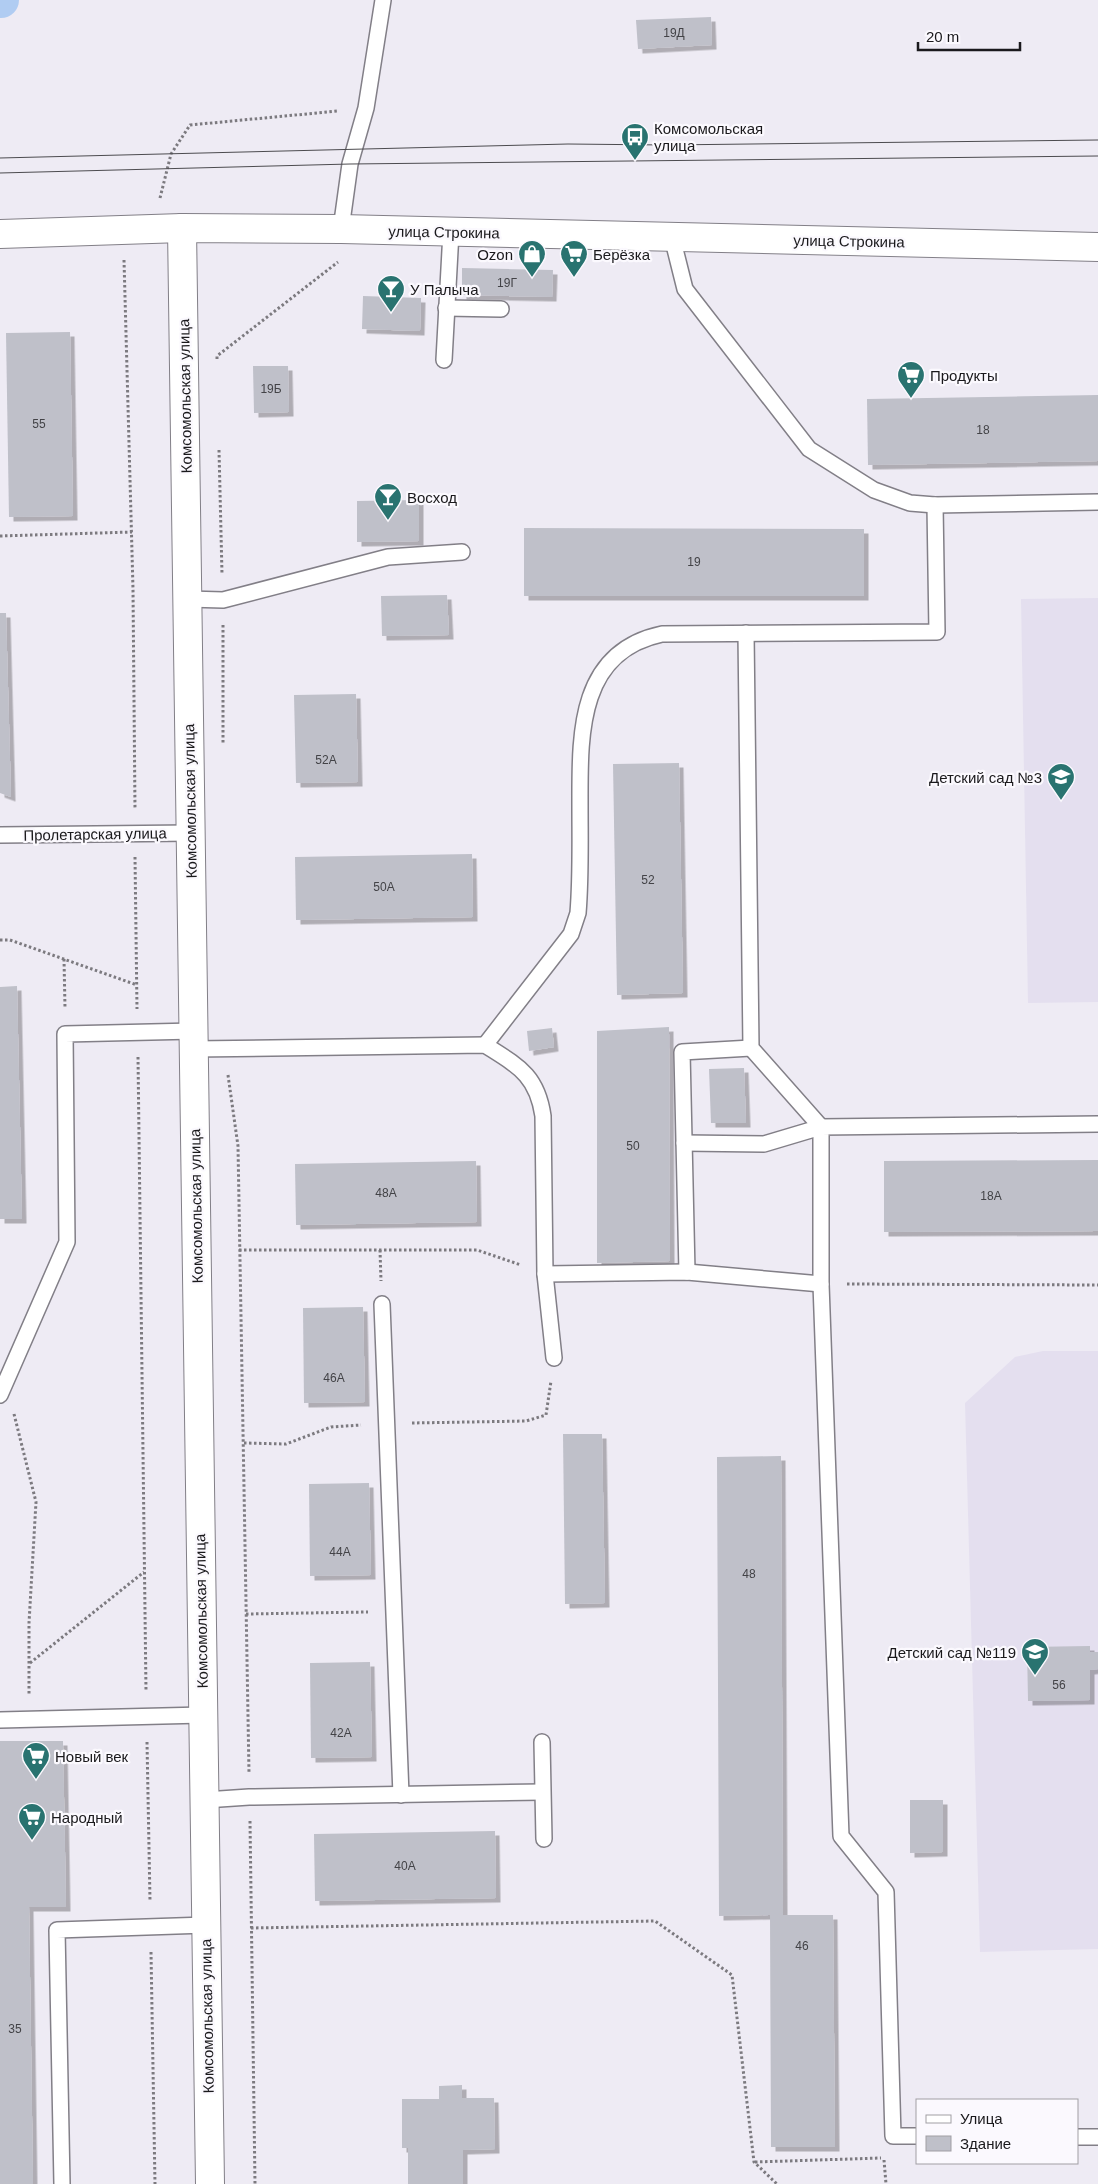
<svg xmlns="http://www.w3.org/2000/svg" width="1098" height="2184" viewBox="0 0 1098 2184" font-family="Helvetica,sans-serif">
  <style>
    .built { fill: #e4dfef }
    .lines { fill: none; stroke-linecap: round; stroke-linejoin: round }
    .canal { stroke: #b0ccf2; stroke-width: 36 }
    .building { fill: #bfc0c9; filter: url(#shadow) }
    .service-casing { stroke: #827f87; stroke-width: 18 }
    .minor-casing { stroke: #827f87; stroke-width: 30 }
    .tertiary-casing { stroke: #827f87; stroke-width: 30 }
    .path { stroke: #7c7a7f; stroke-width: 3; stroke-dasharray: 2.5 2.5; stroke-linecap: butt }
    .service { stroke: #fff; stroke-width: 15 }
    .minor { stroke: #fff; stroke-width: 28 }
    .tertiary { stroke: #fff; stroke-width: 28 }
    .tram { stroke: #4c4b4f; stroke-width: 1 }
    .labels { text-anchor: middle; dominant-baseline: central; stroke-width: 4.5; stroke-linejoin: round; paint-order: stroke }
    .number-label { font-size: 12px; fill: #434347 }
    .poi-label { font-size: 15px; fill: #1a191c; stroke: #fbf9fe; text-anchor: start }
    .street-label { font-size: 15px; fill: #1a191c; stroke: #fbf9fe }
  </style>
  <defs>
    <filter id="shadow"><feDropShadow dx="4.5" dy="4.5" stdDeviation="0" flood-color="#0004"/></filter>
  </defs>
  <rect width="100%" height="100%" fill="#eeebf4"/>
  <g class="built">
    <path d="M1098,598V1002L1028,1003L1021,599Z"/>
    <path d="M1043,1351H1098V1949L980,1952L965,1403L1015,1357Z"/>
  </g>
  <g class="lines">
    <path class="canal" d="M0,0H1"/>
  </g>
  <g class="building">
    <path d="M711,17L712,45L638,49L636,20Z"/>
    <path d="M462,268L553,270L552,297L462,295Z"/>
    <path d="M363,296L421,298L420,331L362,329Z"/>
    <path d="M70,332L73,516L9,517L6,333Z"/>
    <path d="M253,366H288L289,412L254,413Z"/>
    <path d="M1098,395V461L868,465L867,399Z"/>
    <path d="M419,500V541L357,542V501Z"/>
    <path d="M524,528L864,529V596H524Z"/>
    <path d="M447,595L449,635L382,636L381,596Z"/>
    <path d="M0,613H6L11,797L0,793Z"/>
    <path d="M356,694L358,782L296,783L294,695Z"/>
    <path d="M679,763L683,993L617,995L613,764Z"/>
    <path d="M472,854L473,917L296,920L295,857Z"/>
    <path d="M17,986L22,1219H0V987Z"/>
    <path d="M669,1027L670,1261L597,1263V1031Z"/>
    <path d="M552,1028L554,1047L529,1051L527,1031Z"/>
    <path d="M744,1068L746,1123H711L709,1069Z"/>
    <path d="M1098,1160V1231L884,1232V1161Z"/>
    <path d="M476,1161L477,1222L296,1225L295,1164Z"/>
    <path d="M363,1307L365,1402L304,1403L303,1308Z"/>
    <path d="M563,1434H602L605,1603L565,1604Z"/>
    <path d="M781,1456L783,1915H833L835,2147H771L770,1915L719,1916L717,1457Z"/>
    <path d="M369,1483L371,1575L310,1576L309,1484Z"/>
    <path d="M1090,1646V1652H1098V1669L1090,1670V1700L1028,1701L1027,1647Z"/>
    <path d="M370,1662L372,1757L311,1758L310,1663Z"/>
    <path d="M0,1741H63L66,1907H29L33,2184H0Z"/>
    <path d="M910,1800H943V1852L910,1853Z"/>
    <path d="M495,1831L496,1898L315,1901L314,1834Z"/>
    <path d="M462,2085V2098H494L495,2149L463,2150V2184H408V2148H402V2099H439V2086Z"/>
  </g>
  <g class="lines">
    <defs>
      <g id="service">
        <path d="M341,229L350,164L366,108L383,0"/>
        <path d="M672,237L685,289L809,449L874,490L910,503L935,505L1098,502"/>
        <path d="M446,308L501,309"/>
        <path d="M444,360L451,232"/>
        <path d="M188,599L223,600L388,557L462,552"/>
        <path d="M0,835L191,833"/>
        <path d="M485,1045L571,934L578,913C581,877 580,841 580,805C580,736 577,652 662,634L937,632L935,505"/>
        <path d="M193,1049L485,1045C518,1066 537,1075 543,1116L545,1274L554,1358"/>
        <path d="M684,1143L764,1144L821,1127L751,1048L746,633"/>
        <path d="M687,1272L682,1052L751,1048"/>
        <path d="M545,1274L687,1272L821,1284"/>
        <path d="M382,1304L401,1795"/>
        <path d="M0,1395L67,1242L65,1034L194,1031"/>
        <path d="M0,1720L203,1715"/>
        <path d="M542,1742L544,1839"/>
        <path d="M205,1800L249,1797L542,1792"/>
        <path d="M917,2136H893L886,1892L841,1836L821,1284V1127L1098,1124"/>
        <path d="M1077,2137H1098"/>
        <path d="M62,2184L57,1930L206,1925"/>
      </g>
      <path id="minor" d="M0,234L182,228"/>
      <path id="tertiary" d="M210,2184L182,228L341,229L1098,247"/>
    </defs>
    <use href="#service" class="service-casing"/>
    <use href="#minor" class="minor-casing"/>
    <use href="#tertiary" class="tertiary-casing"/>
    <g class="path">
      <path d="M160,198L171,154L190,125L338,111"/>
      <path d="M124,260L133,589L135,809"/>
      <path d="M217,359V356L338,262"/>
      <path d="M219,450L222,574"/>
      <path d="M0,536L132,532"/>
      <path d="M223,625V744"/>
      <path d="M135,857L137,1009"/>
      <path d="M0,940H10L137,985"/>
      <path d="M64,959L65,1008"/>
      <path d="M138,1057L146,1691"/>
      <path d="M228,1075L238,1146L249,1773"/>
      <path d="M239,1250H477L521,1265"/>
      <path d="M380,1250L381,1281"/>
      <path d="M847,1284L1098,1285"/>
      <path d="M14,1414L36,1502L29,1623V1695"/>
      <path d="M412,1423L526,1421L546,1415L551,1381"/>
      <path d="M244,1443L286,1444L331,1427L361,1425"/>
      <path d="M246,1614L368,1612"/>
      <path d="M30,1663L144,1572"/>
      <path d="M147,1742L150,1901"/>
      <path d="M250,1821L255,2184"/>
      <path d="M251,1928L655,1921L732,1975L754,2162L777,2184"/>
      <path d="M151,1952L155,2184"/>
      <path d="M884,2160L886,2184"/>
      <path d="M755,2162L881,2158"/>
    </g>
    <use href="#service" class="service"/>
    <use href="#minor" class="minor"/>
    <use href="#tertiary" class="tertiary"/>
    <g class="tram">
      <path d="M0,158L568,144L665,145L1098,140"/>
      <path d="M0,173L350,164L1098,156"/>
    </g>
  </g>
  <defs>
    <symbol id="bus-pin" viewBox="-11 -11 22 30"><path d="M0 17L-7.5 6A9.5 9.5 0 1 1 7.5 6Z" fill="#297370" stroke="#fbf9fe"/><path d="M-5-6H5V4H4V6H2V4H-2V6H-4V4H-5ZM-3.5-4V0h7V-4ZM-3.5 1.2v1.5H-2V1.2ZM2 1.2v1.5H3.5V1.2Z" fill="#fff"/></symbol>
    <symbol id="shop-pin" viewBox="-11 -11 22 30"><path d="M0 17L-7.5 6A9.5 9.5 0 1 1 7.5 6Z" fill="#297370" stroke="#fbf9fe"/><path d="M-5-2.5h2.3a2.7 3.5 0 0 1 5.4 0H5L5.5 6h-11ZM-1.5-2.5h3a1.5 2.3 0 0 0-3 0Z" fill="#fff"/></symbol>
    <symbol id="supermarket-pin" viewBox="-11 -11 22 30"><path d="M0 17L-7.5 6A9.5 9.5 0 1 1 7.5 6Z" fill="#297370" stroke="#fbf9fe"/><path d="M-6-5.5h2.5l.6 2H6L4.5 2H-2.5L-4.4-4H-6ZM-1.5 3.2a1.3 1.3 0 1 0 .1 0ZM3 3.2a1.3 1.3 0 1 0 .1 0Z" fill="#fff"/></symbol>
    <symbol id="bar-pin" viewBox="-11 -11 22 30"><path d="M0 17L-7.5 6A9.5 9.5 0 1 1 7.5 6Z" fill="#297370" stroke="#fbf9fe"/><path d="M-6-5H6L.8 .8V4.5H3.5V6h-7V4.5H-.8V.8Z" fill="#fff"/></symbol>
    <symbol id="school-pin" viewBox="-11 -11 22 30"><path d="M0 17L-7.5 6A9.5 9.5 0 1 1 7.5 6Z" fill="#297370" stroke="#fbf9fe"/><path d="M0-5L7-2L0 1L-7-2ZM-4 1L0 2.5L4 1V4Q0 6-4 4Z" fill="#fff"/></symbol>
  </defs>
  <g fill-rule="evenodd">
    <use href="#bus-pin" x="619" y="121" width="32" height="43"/>
    <use href="#shop-pin" x="516" y="238" width="32" height="43"/>
    <use href="#supermarket-pin" x="558" y="238" width="32" height="43"/>
    <use href="#bar-pin" x="375" y="273" width="32" height="43"/>
    <use href="#supermarket-pin" x="895" y="359" width="32" height="43"/>
    <use href="#bar-pin" x="372" y="481" width="32" height="43"/>
    <use href="#school-pin" x="1045" y="761" width="32" height="43"/>
    <use href="#school-pin" x="1019" y="1636" width="32" height="43"/>
    <use href="#supermarket-pin" x="20" y="1740" width="32" height="43"/>
    <use href="#supermarket-pin" x="16" y="1801" width="32" height="43"/>
  </g>
  <g class="labels">
    <g class="number-label">
      <text x="674" y="33">19Д</text>
      <text x="507" y="283">19Г</text>
      <text x="271" y="389">19Б</text>
      <text x="39" y="424">55</text>
      <text x="983" y="430">18</text>
      <text x="694" y="562">19</text>
      <text x="326" y="760">52А</text>
      <text x="648" y="880">52</text>
      <text x="384" y="887">50А</text>
      <text x="633" y="1146">50</text>
      <text x="386" y="1193">48А</text>
      <text x="991" y="1196">18А</text>
      <text x="334" y="1378">46А</text>
      <text x="340" y="1552">44А</text>
      <text x="749" y="1574">48</text>
      <text x="1059" y="1685">56</text>
      <text x="341" y="1733">42А</text>
      <text x="405" y="1866">40А</text>
      <text x="802" y="1946">46</text>
      <text x="15" y="2029">35</text>
    </g>
    <g class="poi-label">
      <text x="654" y="128">Комсомольская<tspan x="654" dy="17">улица</tspan></text>
      <text x="513" y="254" text-anchor="end">Ozon</text>
      <text x="593" y="254">Берёзка</text>
      <text x="410" y="289">У Палыча</text>
      <text x="930" y="375">Продукты</text>
      <text x="407" y="497">Восход</text>
      <text x="1042" y="777" text-anchor="end">Детский сад №3</text>
      <text x="1016" y="1652" text-anchor="end">Детский сад №119</text>
      <text x="55" y="1756">Новый век</text>
      <text x="51" y="1817">Народный</text>
    </g>
    <g class="street-label">
      <text transform="translate(444 232) rotate(1)">улица Строкина</text>
      <text transform="translate(849 241) rotate(1)">улица Строкина</text>
      <text transform="translate(185 396) rotate(-91)">Комсомольская улица</text>
      <text transform="translate(190 801) rotate(-91)">Комсомольская улица</text>
      <text transform="translate(95 834) rotate(-1)">Пролетарская улица</text>
      <text transform="translate(196 1206) rotate(-91)">Комсомольская улица</text>
      <text transform="translate(201 1611) rotate(-91)">Комсомольская улица</text>
      <text transform="translate(207 2016) rotate(-91)">Комсомольская улица</text>
    </g>
  </g>
  <rect x="916" y="2099" width="162" height="65" fill="#fbf9fe" stroke="#a19fa4"/>
  <rect x="926" y="2115" width="25" height="8" fill="#ffffff" stroke="#a19fa4"/>
  <text x="960" y="2124" font-size="15" fill="#1a191c">Улица</text>
  <rect x="926" y="2136" width="25" height="15" fill="#bfc0c9" stroke="#a19fa4"/>
  <text x="960" y="2149" font-size="15" fill="#1a191c">Здание</text>
  <path d="M918 42v8h102v-8" fill="none" stroke="#1a191c" stroke-width="2.5"/>
  <text x="926" y="42" font-size="15" fill="#1a191c" stroke="#fbf9fe" stroke-width="4" paint-order="stroke">20 m</text>
</svg>
